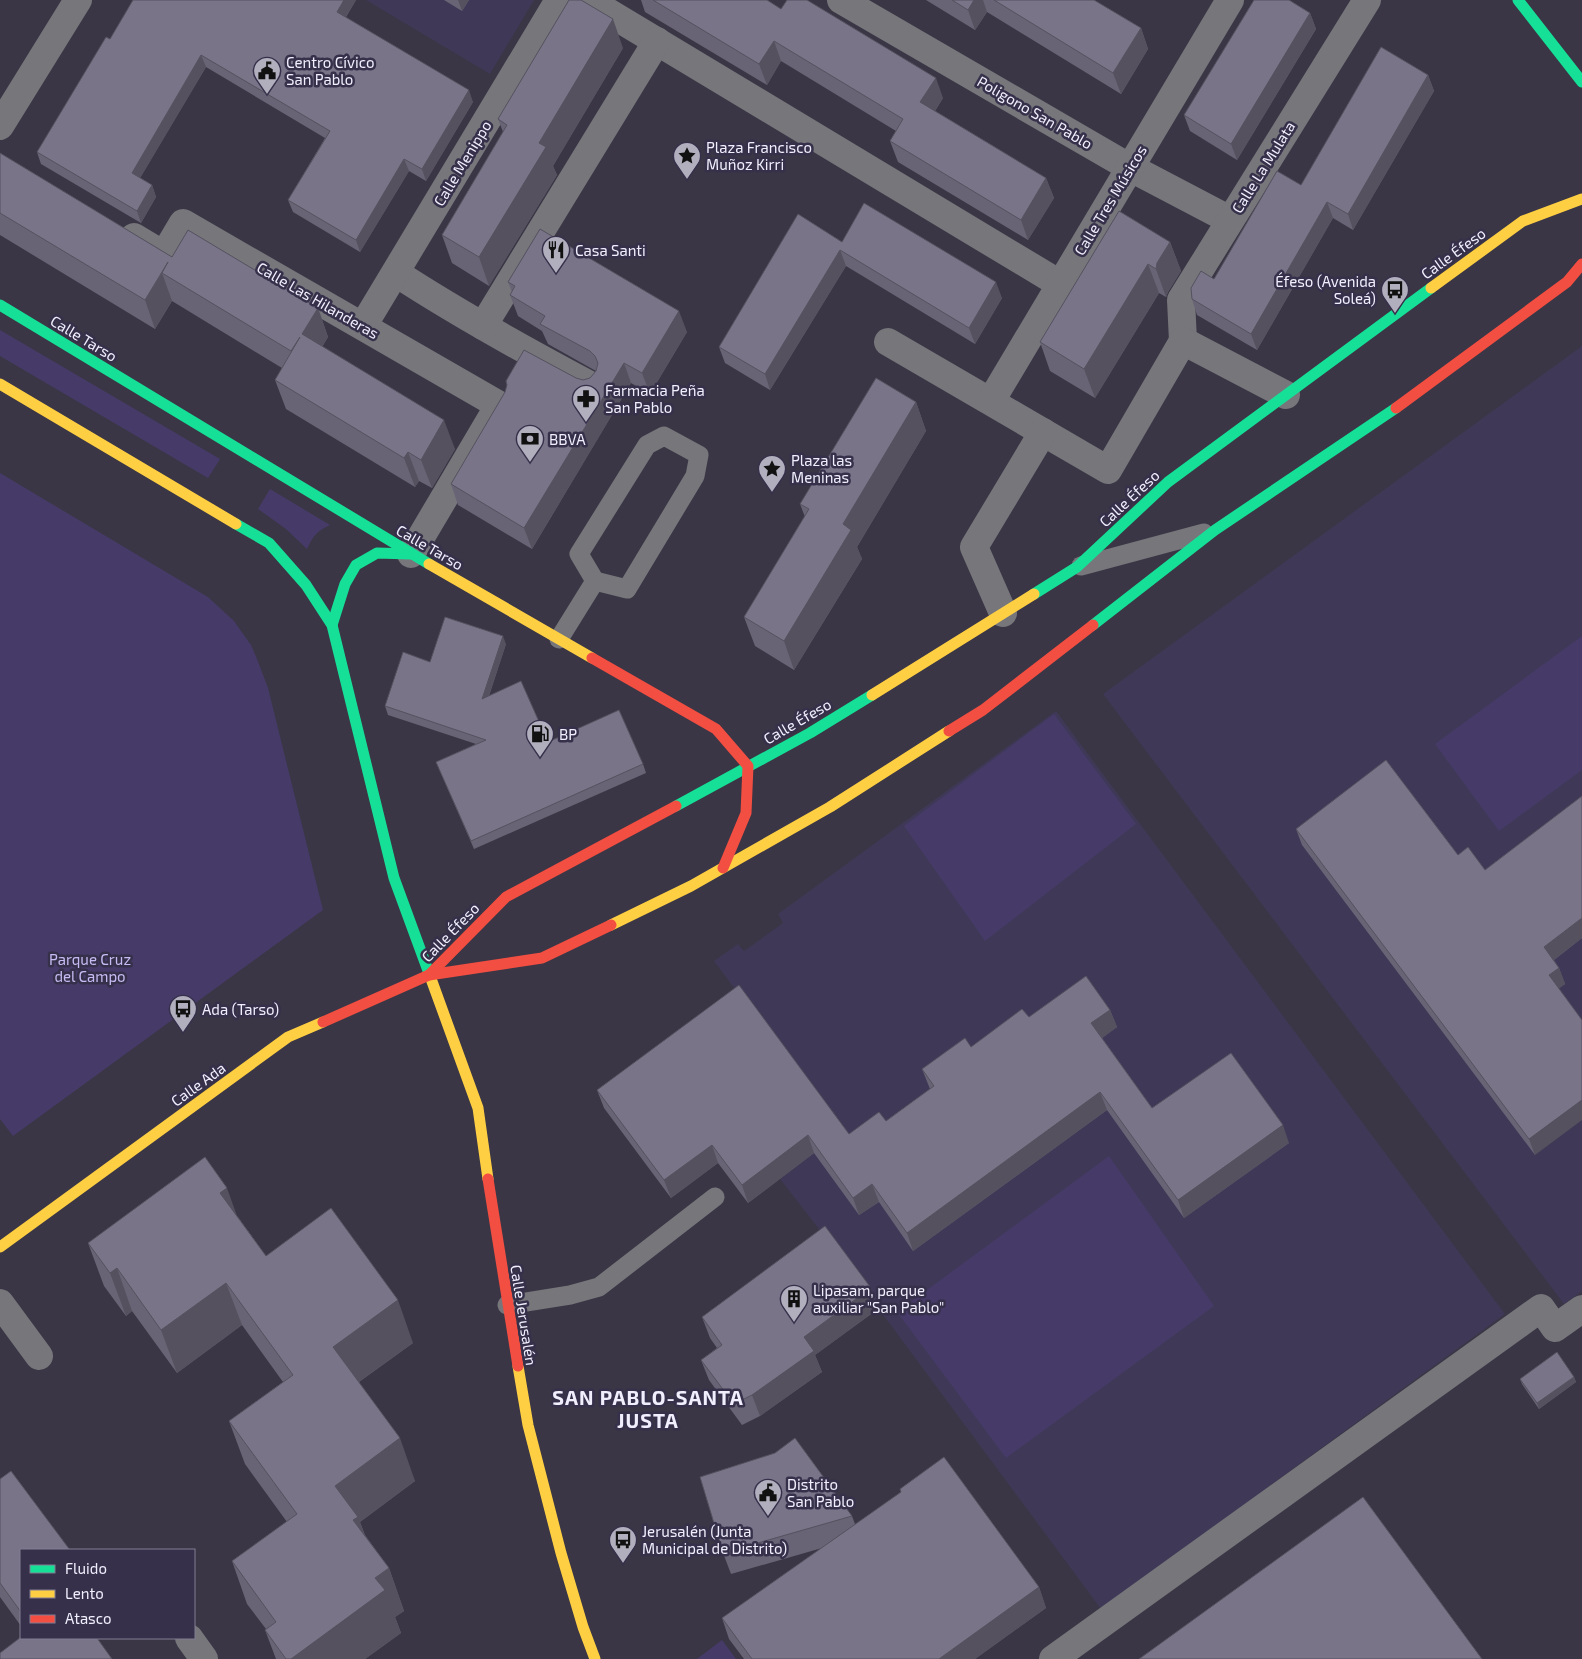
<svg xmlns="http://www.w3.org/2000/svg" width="1582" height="1659" viewBox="0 0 1582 1659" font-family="'Exo 2',sans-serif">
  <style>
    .built { fill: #3f3957 }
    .green { fill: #463b68 }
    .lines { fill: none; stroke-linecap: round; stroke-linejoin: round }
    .lane { stroke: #76767b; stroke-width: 19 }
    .street { stroke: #76767b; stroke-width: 28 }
    .fast { stroke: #16e098; stroke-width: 11 }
    .slow { stroke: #ffcf43; stroke-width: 11 }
    .jam { stroke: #f24e42; stroke-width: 11 }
    .wall { fill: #686475 }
    .shaded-wall { fill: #55515f }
    .building { fill: #797488; stroke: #55515f }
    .labels { text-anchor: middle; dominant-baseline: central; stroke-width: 5; stroke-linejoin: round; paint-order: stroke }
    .poi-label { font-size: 15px; fill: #f1effd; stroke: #36304b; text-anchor: start }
    .street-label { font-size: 15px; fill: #f1effd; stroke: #36304b }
    .park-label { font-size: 15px; fill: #c6bcf3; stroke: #36304b }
    .district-label { font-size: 20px; font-weight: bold; letter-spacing: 1px; fill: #f1effd; stroke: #36304b }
  </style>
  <rect width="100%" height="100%" fill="#3a3645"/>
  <g class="built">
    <path d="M366,0H534L490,74Z"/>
    <path d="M1582,346V1291L1564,1304L1103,694Z"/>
    <path d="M1056,711L1505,1314L1101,1609L833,1247L780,1179L841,1132L714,961L738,944L744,951L783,923L778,914Z"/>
  </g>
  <g class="green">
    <path d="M0,330L220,459L208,478L0,356Z"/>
    <path d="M0,473L208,597L234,621L251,645L257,659L268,688L323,910L13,1136L0,1119Z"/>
    <path d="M270,489L330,525C317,531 313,536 307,549L286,529L258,509Z"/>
    <path d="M1582,636V770L1499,831L1435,744Z"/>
    <path d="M1054,714L1136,824L985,941L904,826Z"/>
    <path d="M1109,1156L1214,1306L1006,1458L897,1312Z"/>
    <path d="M722,1640L736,1659H697Z"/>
  </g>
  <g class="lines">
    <g class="lane">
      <path d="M664,436L699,455L695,476L627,589L595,581L579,554L647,445Z"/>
      <path d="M1081,566L1204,533"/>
      <path d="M559,639L595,581"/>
      <path d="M507,1305L570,1295L599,1287L715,1197"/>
    </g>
    <g class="street">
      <path d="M588,0L1060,284"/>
      <path d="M841,0L1129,167L1230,220"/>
      <path d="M0,126L78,0"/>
      <path d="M134,237L164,255L183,223L499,405L411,554"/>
      <path d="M396,273C459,314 524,350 590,385"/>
      <path d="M363,326L559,0"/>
      <path d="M483,326L657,41"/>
      <path d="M1183,341L1181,300L1367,0"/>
      <path d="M1183,341L1286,395"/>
      <path d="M888,342L1108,470L1183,341"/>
      <path d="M991,401L1230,0"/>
      <path d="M1003,613L974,547L1043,432"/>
      <path d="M0,1303L39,1356"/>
      <path d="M189,1638L204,1659"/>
      <path d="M1053,1659L1541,1308L1555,1328L1582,1309"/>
    </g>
    <g class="fast">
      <path d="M1518,0L1582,82"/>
      <path d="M0,305L429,564"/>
      <path d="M236,524L269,543L306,585L332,625L394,878L430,976"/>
      <path d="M1034,594L1077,567L1168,482L1431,288"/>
      <path d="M332,625L345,584L356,565L377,553L411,554"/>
      <path d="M1093,625L1215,530L1396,408"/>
      <path d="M676,806L810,733L872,695"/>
    </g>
    <g class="slow">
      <path d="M1431,288L1523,221L1582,199"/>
      <path d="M0,384L236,524"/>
      <path d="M429,564L592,658"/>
      <path d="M872,695L1034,594"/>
      <path d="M611,925L691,886L830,807L949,731"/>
      <path d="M430,976L478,1108L488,1179"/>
      <path d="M0,1247L288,1037L323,1022"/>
      <path d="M518,1366L528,1425L561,1553L583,1627L595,1659"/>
    </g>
    <g class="jam">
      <path d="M1396,408L1567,282L1582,264"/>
      <path d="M592,658L716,729L748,766L746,813L723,868"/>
      <path d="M949,731L983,710L1093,625"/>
      <path d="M429,975L506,897L676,806"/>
      <path d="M323,1022L429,975L542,958L611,925"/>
      <path d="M488,1179L518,1366"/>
    </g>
  </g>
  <g class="wall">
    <path d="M356,0L346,17L473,102L426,181L409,171L360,252L293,212L288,200L325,138L206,67L140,178L152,185L156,197L141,223L41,164L37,152L110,39Z"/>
    <path d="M444,0H469L462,11Z"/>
    <path d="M641,0H767L781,9L943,98L935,111L1046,178L1054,198L1028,240L898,162L890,141L896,131L781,61L767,85L645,12Z"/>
    <path d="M926,0H1094L1141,28L1148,49L1121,94L987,12L975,30Z"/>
    <path d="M1310,13L1316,29L1237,160L1190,131L1184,115Z"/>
    <path d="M623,48L553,166L557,175L489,286L452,263L442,235L503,132L498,119Z"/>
    <path d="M1428,75L1434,91L1353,230L1333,218L1257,350L1197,315L1192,299L1214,279L1301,185Z"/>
    <path d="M0,153L172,257L318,308L328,337L322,347L455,449L432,488L419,481L415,487L286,409L275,380L282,368L172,301L155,329L0,235Z"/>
    <path d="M842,242L1002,298L975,344L846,266L770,390L725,363L719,347Z"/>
    <path d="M1170,242L1181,271L1168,292L1166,297L1159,293L1095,398L1050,371L1040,342Z"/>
    <path d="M508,282L687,332L650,394L631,383L532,549L458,505L451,484L576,378L583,380L590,378L596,371L548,344L542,331L518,316L510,295L512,292Z"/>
    <path d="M916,402L926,431L857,547L862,559L794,670L755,646L744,617L805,517L800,504Z"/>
    <path d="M506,644L489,696L548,742L643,764L646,773L474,849L436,762L476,744L388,715L385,706L430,662Z"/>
    <path d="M1582,796V938L1554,960L1559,968L1565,984L1558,989L1535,1155L1302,845L1296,829L1458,855L1485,870Z"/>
    <path d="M1110,1010L1117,1027L1102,1038L1152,1108L1289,1143L1184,1218L1107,1110L913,1251L879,1202L859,1215L814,1153L748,1203L718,1163L671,1198L604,1108L597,1090L849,1134L886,1121L930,1089L922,1069L971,1047L1029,1017Z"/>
    <path d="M238,1217L266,1256L413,1343L359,1382L415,1481L360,1522L365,1535L389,1568L404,1611L395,1617L401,1633L365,1659H276L265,1630L266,1629L247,1604L232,1561L287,1522L245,1464L229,1421L283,1382L242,1325L177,1373L132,1311L126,1316L104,1286L88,1243Z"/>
    <path d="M871,1288L878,1309L815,1355L822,1372L760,1416L742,1425L709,1380L701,1360L717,1348L710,1338L702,1317Z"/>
    <path d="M1574,1377L1576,1382L1539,1409L1522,1384L1520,1379Z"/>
    <path d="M775,1453L852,1516L855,1524L1039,1587L1046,1608L975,1659H744L729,1639L722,1618L822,1548L731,1574L723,1553Z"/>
    <path d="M0,1479L21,1550V1626L0,1597Z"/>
  </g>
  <g class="shaded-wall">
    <path d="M344,0H356L341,24L337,12Z"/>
    <path d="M458,0H469L462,11Z"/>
    <path d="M974,0H983L987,12L975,30L968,10Z"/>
    <path d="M1310,13L1316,29L1237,160L1231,144Z"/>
    <path d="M613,19L623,48L553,166L557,175L489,286L479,257L539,143Z"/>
    <path d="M1141,28L1148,49L1121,94L1113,73Z"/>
    <path d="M774,41L781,61L767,85L759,64Z"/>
    <path d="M201,55L206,67L136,185L132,173Z"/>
    <path d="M1428,75L1434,91L1353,230L1348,214Z"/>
    <path d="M936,78L943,98L928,123L920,102Z"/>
    <path d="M469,90L473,102L426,181L422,169Z"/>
    <path d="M404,159L409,171L360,252L356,240Z"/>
    <path d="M1046,178L1054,198L1028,240L1021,220Z"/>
    <path d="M152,185L156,197L141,223L137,211Z"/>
    <path d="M1327,202L1333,218L1257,350L1251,334Z"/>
    <path d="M1170,242L1181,271L1168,292L1166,297L1156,269L1157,263Z"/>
    <path d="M840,250L846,266L770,390L765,374Z"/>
    <path d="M1148,264L1159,293L1095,398L1084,369Z"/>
    <path d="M162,273L172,301L155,329L145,300Z"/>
    <path d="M996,282L1002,298L975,344L969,328Z"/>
    <path d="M318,308L328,337L312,363L302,334Z"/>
    <path d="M679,311L687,332L650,394L642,373Z"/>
    <path d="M624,363L631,383L532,549L524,528Z"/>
    <path d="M916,402L926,431L857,547L862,559L794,670L784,641L843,524Z"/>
    <path d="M444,420L455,449L432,488L421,460Z"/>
    <path d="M408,452L419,481L415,487L404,458Z"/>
    <path d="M503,636L506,644L485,707L482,699Z"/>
    <path d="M1582,918V938L1550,963L1544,947Z"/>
    <path d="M1559,968L1565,984L1554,992L1549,975Z"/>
    <path d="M1110,1010L1117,1027L1098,1041L1091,1023Z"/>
    <path d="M1100,1092L1107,1110L913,1251L907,1233Z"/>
    <path d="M1582,1100V1120L1535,1155L1529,1139Z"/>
    <path d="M1283,1125L1289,1143L1184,1218L1178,1200Z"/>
    <path d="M808,1135L814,1153L748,1203L742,1185Z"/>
    <path d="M712,1145L718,1163L671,1198L664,1180Z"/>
    <path d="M872,1184L879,1202L859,1215L853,1198Z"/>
    <path d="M227,1188L242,1230L220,1193Z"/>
    <path d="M117,1268L132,1311L126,1316L110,1273Z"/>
    <path d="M226,1283L242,1325L177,1373L161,1330Z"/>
    <path d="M871,1288L878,1309L815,1355L822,1372L760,1416L752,1395L804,1337Z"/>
    <path d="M398,1300L413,1343L349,1389L333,1347Z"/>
    <path d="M1574,1377L1576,1382L1539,1409L1537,1403Z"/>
    <path d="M400,1438L415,1481L360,1522L373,1559L335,1486Z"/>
    <path d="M389,1568L404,1611L395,1617L401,1633L365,1659H291L375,1578Z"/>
    <path d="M1039,1587L1046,1608L975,1659H939Z"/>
  </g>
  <g class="building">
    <path d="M133,0H344L337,12L469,90L422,169L404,159L356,240L288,200L330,131L201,55L132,173L152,185L137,211L37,152L106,37L110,39Z"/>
    <path d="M569,0H581L613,19L539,143L546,147L479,257L442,235L507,125L498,119Z"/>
    <path d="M653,0H767L781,9L787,0H807L936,78L920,102L1046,178L1021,220L890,141L903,119L774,41L759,64Z"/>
    <path d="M952,0H974L968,10Z"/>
    <path d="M994,0H1094L1141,28L1113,73Z"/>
    <path d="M1254,0H1289L1310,13L1231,144L1184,115Z"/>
    <path d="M1381,47L1428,75L1348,214L1327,202L1251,334L1192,299L1191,288L1201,271L1214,279L1277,171L1301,185Z"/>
    <path d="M0,153L172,257L188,230L318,308L302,334L444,420L421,460L408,452L404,458L275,380L300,337L291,351L162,273L168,262L145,300L0,213Z"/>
    <path d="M864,203L996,282L969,328L840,250L765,374L719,347L798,214L842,242Z"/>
    <path d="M1119,211L1170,242L1157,263L1156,269L1148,264L1084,369L1040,342Z"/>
    <path d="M540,229L679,311L642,373L624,363L524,528L451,484L505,392L507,385L506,381L524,350L576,378L583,380L590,378L596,371L598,363L595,356L590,351L540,324L545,316L510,295L515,286L508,282Z"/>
    <path d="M876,378L916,402L843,524L851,530L784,641L744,617L809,509L800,504Z"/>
    <path d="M445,617L503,636L482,699L521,681L548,742L619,710L643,764L471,841L436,762L486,740L385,706L403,652L430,662Z"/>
    <path d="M1386,760L1458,855L1468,847L1485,870L1582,796V918L1544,947L1559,968L1549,975L1582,1020V1100L1529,1139L1296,829Z"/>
    <path d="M1086,976L1110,1010L1091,1023L1152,1108L1231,1053L1283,1125L1178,1200L1100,1092L907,1233L872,1184L853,1198L808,1135L742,1185L712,1145L664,1180L597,1090L739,985L849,1134L879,1112L886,1121L934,1086L922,1069L965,1038L971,1047L1022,1009L1029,1017Z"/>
    <path d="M205,1157L227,1188L220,1193L266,1256L331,1208L398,1300L333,1347L400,1438L335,1486L358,1517L353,1520L389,1568L375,1578L385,1590L291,1659H286L265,1630L276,1622L232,1561L297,1514L229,1421L293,1375L226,1283L161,1330L117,1268L110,1273L88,1243Z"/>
    <path d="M825,1226L871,1288L804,1337L814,1351L752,1395L734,1404L701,1360L722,1345L702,1317Z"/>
    <path d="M1557,1352L1574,1377L1537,1403L1520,1379Z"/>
    <path d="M795,1438L852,1516L723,1553L700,1477L775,1453Z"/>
    <path d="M944,1457L1039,1587L939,1659H752L722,1618L901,1492L900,1489Z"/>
    <path d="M11,1471L70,1550H21V1612L0,1583V1479Z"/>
    <path d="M1363,1497L1482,1659H1139Z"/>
    <path d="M21,1637V1638H97L112,1659H0V1653Z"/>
  </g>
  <defs>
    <symbol id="civic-pin" viewBox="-11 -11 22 30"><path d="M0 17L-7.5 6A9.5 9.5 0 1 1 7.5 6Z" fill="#b1aebd" stroke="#36304b"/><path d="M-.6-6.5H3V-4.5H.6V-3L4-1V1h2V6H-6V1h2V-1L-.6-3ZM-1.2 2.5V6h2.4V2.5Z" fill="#111"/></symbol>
    <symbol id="sight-pin" viewBox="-11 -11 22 30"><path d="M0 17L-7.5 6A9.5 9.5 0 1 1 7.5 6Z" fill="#b1aebd" stroke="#36304b"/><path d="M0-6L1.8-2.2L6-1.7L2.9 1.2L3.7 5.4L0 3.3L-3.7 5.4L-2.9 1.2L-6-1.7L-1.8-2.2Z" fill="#111"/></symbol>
    <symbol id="restaurant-pin" viewBox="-11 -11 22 30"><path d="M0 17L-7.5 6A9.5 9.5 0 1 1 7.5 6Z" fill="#b1aebd" stroke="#36304b"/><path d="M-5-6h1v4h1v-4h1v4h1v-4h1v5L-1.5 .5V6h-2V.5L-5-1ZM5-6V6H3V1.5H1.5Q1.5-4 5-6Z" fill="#111"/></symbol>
    <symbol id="bus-pin" viewBox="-11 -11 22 30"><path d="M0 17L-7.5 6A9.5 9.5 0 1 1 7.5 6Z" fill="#b1aebd" stroke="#36304b"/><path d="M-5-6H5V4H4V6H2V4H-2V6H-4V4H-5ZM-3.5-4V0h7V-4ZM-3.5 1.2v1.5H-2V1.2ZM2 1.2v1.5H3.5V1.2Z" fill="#111"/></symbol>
    <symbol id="pharmacy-pin" viewBox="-11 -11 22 30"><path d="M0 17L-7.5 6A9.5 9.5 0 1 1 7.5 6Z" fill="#b1aebd" stroke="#36304b"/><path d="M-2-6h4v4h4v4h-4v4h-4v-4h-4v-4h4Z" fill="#111"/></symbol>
    <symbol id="bank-pin" viewBox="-11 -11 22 30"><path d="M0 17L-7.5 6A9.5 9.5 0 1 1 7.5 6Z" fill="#b1aebd" stroke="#36304b"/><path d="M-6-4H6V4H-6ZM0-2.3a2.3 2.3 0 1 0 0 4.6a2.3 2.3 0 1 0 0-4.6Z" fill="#111"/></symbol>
    <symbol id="fuel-pin" viewBox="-11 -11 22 30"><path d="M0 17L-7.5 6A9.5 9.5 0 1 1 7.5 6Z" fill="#b1aebd" stroke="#36304b"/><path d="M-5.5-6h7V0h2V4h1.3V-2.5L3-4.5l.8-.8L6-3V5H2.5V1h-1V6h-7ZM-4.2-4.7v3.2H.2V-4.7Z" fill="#111"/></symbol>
    <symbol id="building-pin" viewBox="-11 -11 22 30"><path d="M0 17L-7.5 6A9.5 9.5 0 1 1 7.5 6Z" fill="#b1aebd" stroke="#36304b"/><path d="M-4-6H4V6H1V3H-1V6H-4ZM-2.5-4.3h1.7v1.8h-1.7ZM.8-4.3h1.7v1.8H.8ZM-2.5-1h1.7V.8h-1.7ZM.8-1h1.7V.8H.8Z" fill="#111"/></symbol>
  </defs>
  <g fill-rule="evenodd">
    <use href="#civic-pin" x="251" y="55" width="32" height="43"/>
    <use href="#sight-pin" x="671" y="140" width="32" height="43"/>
    <use href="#restaurant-pin" x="540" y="234" width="32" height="43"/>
    <use href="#bus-pin" x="1379" y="274" width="32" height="43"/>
    <use href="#pharmacy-pin" x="570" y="383" width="32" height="43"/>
    <use href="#bank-pin" x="514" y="423" width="32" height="43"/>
    <use href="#sight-pin" x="756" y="453" width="32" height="43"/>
    <use href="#fuel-pin" x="524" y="718" width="32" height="43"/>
    <use href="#bus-pin" x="167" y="993" width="32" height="43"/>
    <use href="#building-pin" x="778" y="1283" width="32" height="43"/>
    <use href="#civic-pin" x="752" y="1477" width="32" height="43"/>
    <use href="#bus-pin" x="607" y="1524" width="32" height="43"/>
  </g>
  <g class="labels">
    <g class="poi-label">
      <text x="286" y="62">Centro Cívico<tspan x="286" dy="17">San Pablo</tspan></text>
      <text x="706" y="147">Plaza Francisco<tspan x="706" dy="17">Muñoz Kirri</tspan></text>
      <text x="575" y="250">Casa Santi</text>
      <text x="1376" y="281" text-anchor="end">Éfeso (Avenida<tspan x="1376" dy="17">Soleá)</tspan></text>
      <text x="605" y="390">Farmacia Peña<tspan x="605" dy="17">San Pablo</tspan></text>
      <text x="549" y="439">BBVA</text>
      <text x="791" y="460">Plaza las<tspan x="791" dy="17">Meninas</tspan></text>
      <text x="559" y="734">BP</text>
      <text x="202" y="1009">Ada (Tarso)</text>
      <text x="813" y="1290">Lipasam, parque<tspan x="813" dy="17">auxiliar "San Pablo"</tspan></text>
      <text x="787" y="1484">Distrito<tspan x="787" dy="17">San Pablo</tspan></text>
      <text x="642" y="1531">Jerusalén (Junta<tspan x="642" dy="17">Municipal de Distrito)</tspan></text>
    </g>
    <g class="street-label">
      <text transform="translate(1035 112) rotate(30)">Poligono San Pablo</text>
      <text transform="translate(462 163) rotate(-59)">Calle Menippo</text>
      <text transform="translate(1263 167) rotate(-58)">Calle La Mulata</text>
      <text transform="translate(1110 200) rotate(-59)">Calle Tres Músicos</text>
      <text transform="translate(1453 253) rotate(-36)">Calle Éfeso</text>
      <text transform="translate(318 300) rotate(30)">Calle Las Hilanderas</text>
      <text transform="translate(84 338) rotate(31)">Calle Tarso</text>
      <text transform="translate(1129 498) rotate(-43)">Calle Éfeso</text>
      <text transform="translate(430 547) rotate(30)">Calle Tarso</text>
      <text transform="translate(797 721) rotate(-30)">Calle Éfeso</text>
      <text transform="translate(450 932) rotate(-46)">Calle Éfeso</text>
      <text transform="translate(198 1084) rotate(-36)">Calle Ada</text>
      <text transform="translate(524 1315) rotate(81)">Calle Jerusalén</text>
    </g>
    <g class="park-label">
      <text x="90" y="959">Parque Cruz<tspan x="90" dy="17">del Campo</tspan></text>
    </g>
    <g class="district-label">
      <text x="648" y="1397">SAN PABLO-SANTA<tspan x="648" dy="23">JUSTA</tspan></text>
    </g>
  </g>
  <rect x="20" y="1549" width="175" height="90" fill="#36304b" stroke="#817c92"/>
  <rect x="30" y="1565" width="25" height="8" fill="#16e098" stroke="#817c92"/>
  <text x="65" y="1574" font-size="15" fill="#f1effd">Fluido</text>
  <rect x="30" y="1590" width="25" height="8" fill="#ffcf43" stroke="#817c92"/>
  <text x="65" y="1599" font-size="15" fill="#f1effd">Lento</text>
  <rect x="30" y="1615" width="25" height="8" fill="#f24e42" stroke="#817c92"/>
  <text x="65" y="1624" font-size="15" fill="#f1effd">Atasco</text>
</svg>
